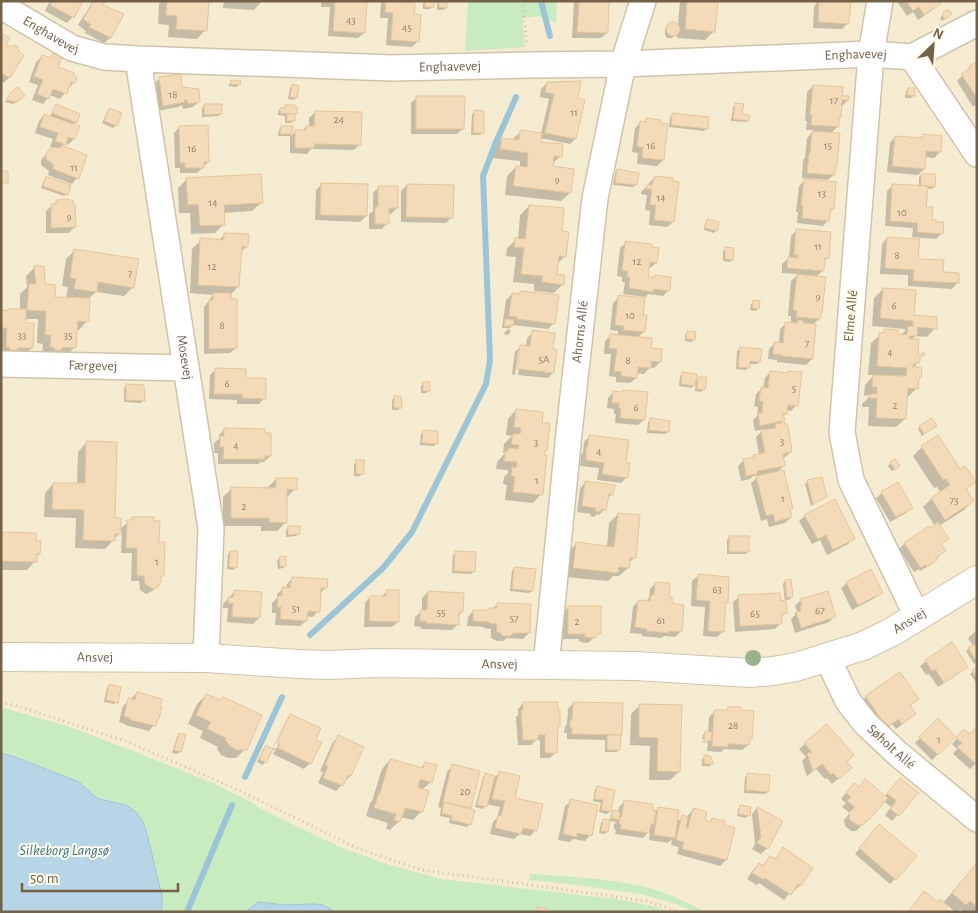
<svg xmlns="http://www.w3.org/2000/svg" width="978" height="913" viewBox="0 0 978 913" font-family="'Alegreya Sans',sans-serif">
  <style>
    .residential { fill: #f5ebd0 }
    .green { fill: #c9ebc0 }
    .water { fill: #b6d6e7; stroke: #9cc4d9 }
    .shadow { fill: #0003; fill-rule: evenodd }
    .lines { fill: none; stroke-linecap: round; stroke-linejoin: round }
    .stream { stroke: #9cc4d9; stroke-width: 6 }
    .building { fill: #f3dbb9; stroke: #e6c598 }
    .minor-casing { stroke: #d0c3ab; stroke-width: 28 }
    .tertiary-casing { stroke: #d0c3ab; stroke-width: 30 }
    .path { stroke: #d8bf9c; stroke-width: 3; stroke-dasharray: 1 4; stroke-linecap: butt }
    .minor { stroke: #fff; stroke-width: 25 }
    .tertiary { stroke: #fff; stroke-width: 28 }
    .tree { fill: #98b488 }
    .labels { text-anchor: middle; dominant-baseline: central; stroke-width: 4; stroke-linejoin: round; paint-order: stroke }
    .number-label { font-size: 11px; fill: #948064 }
    .street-label { font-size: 14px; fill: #756148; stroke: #fffbe9 }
    .water-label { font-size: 15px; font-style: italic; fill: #437591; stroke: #fffbe9 }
  </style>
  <rect width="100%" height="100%" fill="#fdf8e2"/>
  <path class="residential" d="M1,1H977V912H336L323,905L313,904L259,902L245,912H162V896L143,822L106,801L93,795L79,782L15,757L1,753Z"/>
  <g class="green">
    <path d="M468,1H557L556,23L539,16L522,18L525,47L465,51Z"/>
    <path d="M1,707L70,727L128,749L213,783L253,803L261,809L342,848L390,865L441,879L616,899L653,906L670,912H336L323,905L313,904L284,905L259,902L245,912H162L163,908L143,822L106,801L99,799L93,795L79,782L15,757L1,753Z"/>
    <path d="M530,874C571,877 613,878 653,889C671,895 689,903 706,912H694L676,904L641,894L569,884L529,880Z"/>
  </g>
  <g class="water">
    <path d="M1,753L15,757L79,782L93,795L99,799L126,805L136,812L143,822L146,830L162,896V912H1Z"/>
    <path d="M259,902L284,905L313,904L323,905L336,912H245Z"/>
  </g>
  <g class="shadow">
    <path d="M50,1H81L73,17L67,23L45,11Z"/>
    <path d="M93,1H104L102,6L122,15L110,38L104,43L85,33L86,31L78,25Z"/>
    <path d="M163,1H207L205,30L197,39L168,37L169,25L158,24L159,4Z"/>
    <path d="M224,1H262L254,10L223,8Z"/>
    <path d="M321,1H366L364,33L358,38L328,36L330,7H321Z"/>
    <path d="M381,1H402L413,15L418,41L412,47L386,45L388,18H380Z"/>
    <path d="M425,1L433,6L430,9H423V4Z"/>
    <path d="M437,1H446V8L443,10H437Z"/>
    <path d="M574,1H608L607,33L601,38H572Z"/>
    <path d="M680,1H717L714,31L705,40L677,38V34L672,38H667L665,35V30L671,24H678Z"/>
    <path d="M818,1H849L848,23L842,29L813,28L814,7Z"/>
    <path d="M897,1H938L940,3L934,9L918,20L913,12L907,16Z"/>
    <path d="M944,13L948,17L942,21L940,18Z"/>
    <path d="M1,35L4,45L22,56L9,78L3,83L1,82Z"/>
    <path d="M53,55L57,68L74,82L60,99L50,95L48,98L43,104L32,100L38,85L29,82L36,62L42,56L49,59Z"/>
    <path d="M977,66V104L973,107L957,81L970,67Z"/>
    <path d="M159,79L181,88L199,102L193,107L183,109L182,105L178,107L157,111L154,84Z"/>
    <path d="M231,82L239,84L237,87L228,86Z"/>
    <path d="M547,83L576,99L575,139L570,144L540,138V143L560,156L552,165L570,193L561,201L505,195L507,176L516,167L520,168V161L492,158L493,148L502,139L511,141L520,132L541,134L549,99L540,97L541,89Z"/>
    <path d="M292,86L296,97L294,100L288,99L290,88Z"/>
    <path d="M813,86L848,100L842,106H841L840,117L838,119V126L830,134L836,166L834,168V174L828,180L802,178L803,160L805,158L807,138L814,130H806L807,121H805L807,92Z"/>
    <path d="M908,89L914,95L911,98H905L906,91Z"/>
    <path d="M9,96L21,99L13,104L5,102Z"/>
    <path d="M417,97L463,129L457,134H411V103Z"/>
    <path d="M736,104L741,115L748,120L746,122L731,121L733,107Z"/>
    <path d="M205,105L221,114L218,116L202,117V108Z"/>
    <path d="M56,106L76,122L73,125L78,126L74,139L68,145L65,143L62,147L77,178L72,184L48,175L49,171L41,165V160L53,147H50L53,139L35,133L39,121L44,115L50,117L54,108Z"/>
    <path d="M286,106L295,114L294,115V121L291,123H285V116L278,115V111Z"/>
    <path d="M109,109L116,125L113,128L102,123L107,112Z"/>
    <path d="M315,112L360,144L354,150L311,149L307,154L290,153V136H278L279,130L281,127H291V136L296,131H302L306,127H309V118Z"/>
    <path d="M475,112L482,133L480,135H471L472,114Z"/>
    <path d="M673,115L707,128L704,131L669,127L670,117Z"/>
    <path d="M647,119L663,160L657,166L637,164L638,153L632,152L635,128L641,122L643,123Z"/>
    <path d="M179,127L208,162L197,173H180V168H175L174,133Z"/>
    <path d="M923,135L940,152L934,158L925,157L924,169L918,175L887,172L890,143L895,137L919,139Z"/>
    <path d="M617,171L636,185L633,187L613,185L615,173Z"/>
    <path d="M922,175L934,186L932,189L926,188L925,208L931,222L942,233L936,239L912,237L913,228L885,226L887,191L893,185L919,187V177Z"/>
    <path d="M47,177L67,194L64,196L41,188L44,180Z"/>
    <path d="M655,177L673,222L667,227L649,225L650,211L645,210L647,195L641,194V192L647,186H648L649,183Z"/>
    <path d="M187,179L261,203L252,211L223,213L224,224L215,233L191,234L190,213H179L178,188Z"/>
    <path d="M806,179L833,209L829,212L828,220L823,226L797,223L798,212H796L799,186Z"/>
    <path d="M322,184L366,216L360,222L315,220L316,190Z"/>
    <path d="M407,185L452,217L446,223L401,222V191Z"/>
    <path d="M379,187L397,208L391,214H387V223L382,229H369V214L373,211V193Z"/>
    <path d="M56,202L72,205L75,227L69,233H46V211Z"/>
    <path d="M529,206L561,232L565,256L557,264L556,276L563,284L554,293L534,291V284L513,282L516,257L506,256L507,248L516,240H518L520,215Z"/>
    <path d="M707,221L716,230L714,233L704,230L705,223Z"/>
    <path d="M797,230L827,258L824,261L823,270L816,277L821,313L819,315V319L812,325V359L806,365L777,362V360L768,359L769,349L775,343H779L780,329L786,323H791V316H788L791,281L798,274L782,273V264L789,258L791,236Z"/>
    <path d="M225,234L247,246L240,253L238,287L230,295L236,348L230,353L204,354V307L213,295L190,293L192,249L201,240L218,241Z"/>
    <path d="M887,238L917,260L942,273L958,274L957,283L952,289L908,286V275L880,274L882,244Z"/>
    <path d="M626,243L656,263L650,268H648L647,278L668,291L663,296L648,294L646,297L623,294L625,282H622V277L617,276L620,248Z"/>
    <path d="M726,249L732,259L730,262L723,261V251Z"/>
    <path d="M75,250L133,287L124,296L96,292L88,299L87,321L79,330H76L75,347L66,356L42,355L43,344L37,343L38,319H25L32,348L26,353H1V312L20,310V294L27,287L26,276L35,267L44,285L54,298L66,299L68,287L62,286L66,259Z"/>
    <path d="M883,289L912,317L935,328L927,337L915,336L911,340L916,356L920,358L918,362L913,368L920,377L918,379L917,388L908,397H906L905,419L896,427L868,426L869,407H862V404L871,395L864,396L865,385L874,375H868L871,343L885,331L896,335L900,336L905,331V329L872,326L874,298Z"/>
    <path d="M520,292L554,323L548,329L513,325L508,330H511L510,333L508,335L504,334L505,332L509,328H502L506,300L512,294L518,295Z"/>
    <path d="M619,297L641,316L644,332L637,338L649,349L661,350L660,362L654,368L650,367L644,374L636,373V378L630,383L616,382V377L609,376L611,354H604L605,341L611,335L618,336V331L610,330L613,303Z"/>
    <path d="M754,302L758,308L756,311L750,310L751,304Z"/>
    <path d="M533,332L552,350L553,373L548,378L518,375L520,351H518L515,375L512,374L515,352L520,347H526L527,338Z"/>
    <path d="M688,332L694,340L691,342L685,341V335Z"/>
    <path d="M740,348L759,362L757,364H749V367L746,370L736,369L737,351Z"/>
    <path d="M215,370L264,398L259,404H237V400L209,399L210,375Z"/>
    <path d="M770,372L786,374L789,372L796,405L791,411L786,410V413L783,417L784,420L779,424L791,452L785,457L783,458L784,466L777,472L792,508L789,511L791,517L785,523L769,527L767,519L761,521L751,483L760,475L753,476L750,479L741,481L738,466L744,460L751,459L754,456L759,455L756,437L764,429L755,431L753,420L757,416L758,407L754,406L756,394L761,389H763L765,378Z"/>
    <path d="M683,373L694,383L699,378L704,389L701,392L695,391L696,383L691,388L679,386L680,376Z"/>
    <path d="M424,383L429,391L426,393H421V386Z"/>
    <path d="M126,385L144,400L141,403L124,402V388Z"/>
    <path d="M613,393L644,420L638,425L615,423L616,414H614V409L607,408L608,398Z"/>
    <path d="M394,398L400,408L398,410H392V400Z"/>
    <path d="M516,410L541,424L545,450L544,452L541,494L533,503L505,500L507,485L503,484L504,477L508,473V470L496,469L497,462L505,453H503L504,444L512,436L506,435L508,419Z"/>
    <path d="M651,420L668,432L665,434L647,433L648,422Z"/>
    <path d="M920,427L933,428L922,436L918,429Z"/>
    <path d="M224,430L270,456L264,462H261L258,464H218V453H214V443L219,439V435Z"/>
    <path d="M423,432L437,443L434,446L420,445L421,434Z"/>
    <path d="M590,436L625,464L627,477L621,483L597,480L599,468L580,466L581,455L583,452L584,442Z"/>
    <path d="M86,443L114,519L119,530L133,518L158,543L163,576L160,578L158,585L152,591L146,594L140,590L139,581H131L132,553H121L122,531L105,549L75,548L76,518L44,517L45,493L53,484H77L78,452Z"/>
    <path d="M922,447L959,471L974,482L965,490L972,501L964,510L939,526L947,539L940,545L944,551L930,565L920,571L919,569L914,572L899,549L904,544L935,526L923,507L931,499L941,493L937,487L934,488L913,456Z"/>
    <path d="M357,461L362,474L360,476H354V464Z"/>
    <path d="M891,463L896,468L892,471L888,466Z"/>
    <path d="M276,479L295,489L286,498V522L277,531H261V526H223V497L232,488H267Z"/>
    <path d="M808,481L825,496L811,506L805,484Z"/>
    <path d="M586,482L612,494L606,500L605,509L599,515L597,514L594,517L590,516L591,514L577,512L580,488Z"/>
    <path d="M882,493L911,507L906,513L890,522L876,498Z"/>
    <path d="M618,514L634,558L628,564V568L619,576H613L608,581L565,577L568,553L576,544L607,547L609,523Z"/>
    <path d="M805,516L854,538L848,544L827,555L820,540L812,544L799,521Z"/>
    <path d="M288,527L299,534L296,536L286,537V530Z"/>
    <path d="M1,533L34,542L39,554L35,557V561L27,570H1Z"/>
    <path d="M729,537L748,551L746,554H727V540Z"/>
    <path d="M230,552L236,567L233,570L227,569L228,554Z"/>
    <path d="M456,553L474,571L471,574L452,573L453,555Z"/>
    <path d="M279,558L285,566L283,568L278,569L277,561Z"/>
    <path d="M515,568L532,591L529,593L510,591L512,570Z"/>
    <path d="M698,576L726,602L725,604L723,631L717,637L703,636L705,607L691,606L692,581Z"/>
    <path d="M293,578L326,587L320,594L318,611L313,617L306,616V621L300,626L275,625L276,613H272V603L277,598V594L283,589H286L287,584ZM290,583H293L290,594Z"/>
    <path d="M785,581L792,597L789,600H785V613L781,617V623L775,629L735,632L733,602L739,597L780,602H785L783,584Z"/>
    <path d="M656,583L667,597L681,631L675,637L664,636L662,638L642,636V634L630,633L633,607L638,601L645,602L649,598L650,589Z"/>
    <path d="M847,583L881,593L875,598L852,610L841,588Z"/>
    <path d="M235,591L259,618L253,624L227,622L228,608H223V604Z"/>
    <path d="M387,591L398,622L392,627H364L365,603L370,597H381Z"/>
    <path d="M428,592L462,612L458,616L457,625L452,630L421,629V627L414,626L415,617L422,611V598Z"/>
    <path d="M801,600L834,617L829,622L795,633L791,619L795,615V613L797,611L795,606Z"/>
    <path d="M498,604L529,633L523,639L507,638L503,641H497L491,638V629L484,628V627L467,626L468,617L473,611H488L490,609H492Z"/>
    <path d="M568,607L599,633L589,642L587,643L581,642L579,641V639H563V613Z"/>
    <path d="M977,630V662L974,664L966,651L973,646L968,638Z"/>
    <path d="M926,661L966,667L961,672L938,687L929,674L926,675L920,666Z"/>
    <path d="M977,668V682H976L970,674Z"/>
    <path d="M109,686L117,702L114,704L104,702L107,688Z"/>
    <path d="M137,693L154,725L149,731L125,725V724L119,722L123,706Z"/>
    <path d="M206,695L245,749L236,758H228L221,755L217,749L218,747L200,738L203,731L188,724L197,704Z"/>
    <path d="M866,697L917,699L909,706L914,714L908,720L896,729L892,724L882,731L860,703Z"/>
    <path d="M523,703L557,727L556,752L550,758H540V740H536L531,745H518L516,717L518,715V709Z"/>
    <path d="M573,703L621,735L619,736V749L617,752H605V740L567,739V733H564L565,727L567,724L568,709Z"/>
    <path d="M640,705L679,772L670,780H649L650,746L630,745L631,714Z"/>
    <path d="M728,708L751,738L748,741V745L742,750L724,749L721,752L707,751L708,743L702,742V741L708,742V739H702L703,735L705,732L708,733L709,717L715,711H725Z"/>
    <path d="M291,716L315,740L310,763L304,769L273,754L275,750L272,749L285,722ZM286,721H289L276,749L273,748Z"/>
    <path d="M938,720L955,737L932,760L915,743Z"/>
    <path d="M180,734L185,736L180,752L177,754L172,753L177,737Z"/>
    <path d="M338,737L350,776L336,791L318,783L323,772L320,771L333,742Z"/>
    <path d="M958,737L977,762L970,769L953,754L957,749L952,744Z"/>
    <path d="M805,744L845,762V773L832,784L827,778L825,779L816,769L807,776L802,761L806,757L799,749Z"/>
    <path d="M266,747L265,762L263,765L257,762L263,749Z"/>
    <path d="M705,757H709L712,764L710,766H702V759Z"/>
    <path d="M390,760L420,769L425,763L431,782L422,790V811L413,820L400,817L399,821L390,830L386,829L388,823L366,816L370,803L372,801L382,769Z"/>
    <path d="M452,766L470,808L468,809L470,824L467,827L449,823L450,818L440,816L441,808L438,807L447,772Z"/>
    <path d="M499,773L514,799L536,830L530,836L520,834L514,839L490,834L493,822L497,818L500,807L486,804L483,809L475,807L483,777L485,775L495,777Z"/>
    <path d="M748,774L768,792L765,794L744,793L745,777Z"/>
    <path d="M900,779L917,793L892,821L885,815L891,807L884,801L868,819L856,831H851L845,826L844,820L850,813L842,807L846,803L841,799L848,790L858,788L884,797Z"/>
    <path d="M597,787L610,811L607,814L599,812L601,803L593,801L595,790Z"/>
    <path d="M571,801L590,835L585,841L573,839L570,842L558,840L565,806Z"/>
    <path d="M625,801L651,811H655L658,809L676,823L682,817L687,818L688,815L693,810L703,821L709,823L712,819L722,826L734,829L726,860L720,866L677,854L679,847L671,845L672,839L668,843L649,840L650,830L643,838L615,834L616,831L614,829V824L617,822L610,821L611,814L614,812L618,813L619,807Z"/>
    <path d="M740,807L748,816L746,818L737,816L738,809Z"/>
    <path d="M757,808L767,848L761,854L752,849L755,844L752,814Z"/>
    <path d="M603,820L607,832L604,834L599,833L601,823Z"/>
    <path d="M874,831L895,879L890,884L855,854Z"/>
    <path d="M783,849L812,868L800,885L794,891L792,890L784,900L759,883L757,885L747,879L753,870L759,864L762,866L770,858L774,860Z"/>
    <path d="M976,866L977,867V912H963L960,909L958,912H955L947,905L944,909L947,912H908L919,898L938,903H943L967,875Z"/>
  </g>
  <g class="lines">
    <g class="stream">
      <path d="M541,1L550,36"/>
      <path d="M310,635L383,568L412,532L486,384L490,360L483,176L494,147L516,97"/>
      <path d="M245,777L282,697"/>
      <path d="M187,912L232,805"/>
    </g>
  </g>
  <g class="building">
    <path d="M52,1H83L74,18L50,5Z"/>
    <path d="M94,1H105L103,5L124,14L111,38L89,27L91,25L83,19Z"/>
    <path d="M167,1H209L207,31L176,29L177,16L166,15Z"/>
    <path d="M326,1H367L365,33L333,31L335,2Z"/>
    <path d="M386,1H404V2L415,3L414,14L421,15L419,42L391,40L393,13L385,12Z"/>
    <rect x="425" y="1" width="9" height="6"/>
    <path d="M439,1H447V8L439,7Z"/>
    <path d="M579,1H609L608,33L577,32Z"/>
    <path d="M687,1H718L715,32L685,29Z"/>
    <path d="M819,1H851L849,24L818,22Z"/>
    <path d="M906,1H940L941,4L924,15L919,7L913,11Z"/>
    <path d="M947,10L948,11L949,10L952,14L945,19L942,15L944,13L943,12Z"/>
    <circle cx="673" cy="29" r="7"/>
    <path d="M1,33L10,38L6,44L10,47L13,45L17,46L19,52L24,55L10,78L1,73Z"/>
    <path d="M53,53L62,57L58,67L74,73L73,75L77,77L75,83L71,82L67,94L53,89L49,99L37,94L43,80L34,76L42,55L51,58Z"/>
    <path d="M976,62L977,64V98L961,74L971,68L969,66Z"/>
    <path d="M181,74L182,87L199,89L200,102L188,104L187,100H184L185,102L163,106L159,77Z"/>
    <path d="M231,80L241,81L240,85L230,84Z"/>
    <path d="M581,81L578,98L585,100L576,139L545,133L554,94L545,92L547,82Z"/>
    <path d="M292,84L299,86L297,98L290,97Z"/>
    <path d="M813,85L843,87L842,96H849V100H842L841,118L839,117V127L811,125L812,115H810Z"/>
    <path d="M18,87L25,96L16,102L6,100L11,92Z"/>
    <path d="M908,88H915V96L907,95Z"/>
    <path d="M416,96H465L464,129H416Z"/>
    <path d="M735,103L744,104L742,114L750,115L749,121L733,119Z"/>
    <path d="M56,104L80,114L77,123L52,113Z"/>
    <path d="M204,104H222V114L204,115Z"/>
    <path d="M285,105H295V107H297V114L280,113V108H285Z"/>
    <path d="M109,108L122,113L117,126L104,121Z"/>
    <path d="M474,110L484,111V133H473Z"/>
    <path d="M315,111L362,112L361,145L314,144V148H295V130H306V126H314Z"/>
    <path d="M672,113L709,117L708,129L671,125Z"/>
    <path d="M44,114L80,126L75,139L68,137L66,145L55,141L58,133L40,127Z"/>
    <rect x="287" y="114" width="8" height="7"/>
    <path d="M646,118L661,120V123L668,124L664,160L642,158L643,147H637L640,121L646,122Z"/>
    <path d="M208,125L209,162H204V168H185V163H180L179,126Z"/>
    <path d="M281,126H293L292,134H280Z"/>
    <path d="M520,130L542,133L541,142L563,144L562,157L554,156L553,166L574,169L571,193L513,186L516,166L527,167L528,153L500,149L502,138L519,140Z"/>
    <path d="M812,131L840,133L837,166H835V175L807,173L809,153H810Z"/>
    <path d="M923,134L942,136L941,152L926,151L925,169L892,166L895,136L922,138Z"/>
    <path d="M61,145L87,155L79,179L53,169L54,165L46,159V153L51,148L54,147L61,148Z"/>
    <path d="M617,169L639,173L637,185L615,183Z"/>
    <rect x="1" y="171" width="7" height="12"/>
    <path d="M261,174L263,203L224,205L225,225L200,226L198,204L188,205L186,178Z"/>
    <path d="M921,174H936L935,187L921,186Z"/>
    <path d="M46,176L71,185L68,195L43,186Z"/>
    <path d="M655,176L673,178V181L679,182L674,222L654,220L656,205H650L652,189H646L647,185H652Z"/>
    <path d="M804,179L836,182L834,209H831L829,221L802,218L803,206H801Z"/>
    <path d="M321,183L368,184L367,216L320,215Z"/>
    <path d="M407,184L454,185L453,218L406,217Z"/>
    <path d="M892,184L928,186L926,207H933L932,220H936V222H944L943,234L917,232L918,223L890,221Z"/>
    <path d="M378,186H398V208H389V224H375V207H378Z"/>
    <path d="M60,199H68L69,200H73V204H75L76,227L51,228V204H56V200H59Z"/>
    <path d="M529,205L564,208L562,231L569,232L566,257L559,256L557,274L565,275L564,285L542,282L543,276L521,274L524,248L514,247L515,238L525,239Z"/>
    <path d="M707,219L719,222L717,231L705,228Z"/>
    <path d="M796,229L831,232L829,258H825L824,271L787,268L788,257L798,258V255H794Z"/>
    <path d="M224,233L249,234L248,247L242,246L239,287L198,285L200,238L224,240Z"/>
    <path d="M887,237L920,239L918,259L944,260L943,272L959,273V283L913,281L914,270L885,268Z"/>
    <path d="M625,241L652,244V247L659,248L657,263L650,262L648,277H654L655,275L671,277L670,291L653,289V292L629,288L630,277H627L628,271H622Z"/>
    <path d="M725,247L734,248L733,260L725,259Z"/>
    <path d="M74,249L139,259L134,288L98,282L97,292L74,289L76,279L70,278Z"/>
    <path d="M34,266H44L45,284L56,285L55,297L90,298L89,322L78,321L76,348L63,347L61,350H55L53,347H50L51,335H45L46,311L27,310L29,284H36Z"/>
    <path d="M797,274L826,277L822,313H821L820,319L796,317L797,311L793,310Z"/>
    <path d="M883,288L916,290L914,315L937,317V329L918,327L917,336H909V339H919L918,355H920L923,352L925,355L921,357L919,363H915L912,366L922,368L921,377L919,378L918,389L908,388L906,419L876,418L877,398H870L871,394H877V387H872L873,375L906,376L907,368L877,366L879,333H884V329L898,330V334L907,335L908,326L913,327V321L880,318Z"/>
    <path d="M520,291L559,295L555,324L517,319V317L509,316L512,293L520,294Z"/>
    <path d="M213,293H231V299H237V348L209,349V300H213Z"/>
    <path d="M618,295L645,298L643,315H647L645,332L623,330L624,326L615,325Z"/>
    <path d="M753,300L760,301L759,309L752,308Z"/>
    <path d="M8,309H26V323H34L33,348H18L17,350H10L9,347H6L7,328H1V310L7,311Z"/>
    <path d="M505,319L514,320L513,326H504Z"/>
    <path d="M798,320L804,321L803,323L816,324L813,359L782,356V355L773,354L774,342L783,343L785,322L797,323Z"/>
    <path d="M532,330L555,333L553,349L557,350L554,373L517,369L520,345L530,346Z"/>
    <path d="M687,331L696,332L695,340L686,339Z"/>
    <path d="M610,334L652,338L651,348L662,349L661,362L651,361V368L638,367L637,378L621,376V372L614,371L617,349L609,348Z"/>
    <path d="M740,347L762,349L760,362L750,361V368L738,367Z"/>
    <path d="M215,368L246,369V378H266V399L242,398V394H214Z"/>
    <path d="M770,371L788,373V371L802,372L798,406L788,405L787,414H783L785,420L760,426L758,413H762L763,401H759L761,387L768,388Z"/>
    <path d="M682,372L697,374L695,386L681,384Z"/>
    <path d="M698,377H707L705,390L697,389Z"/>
    <rect x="423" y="382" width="7" height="9"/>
    <path d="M126,384L144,385L145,401L126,400Z"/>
    <path d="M623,390L648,392L645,420L620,418L621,408H619V403H612L613,391L622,392Z"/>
    <path d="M394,396H401L402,408H394Z"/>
    <path d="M516,409L543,412L542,423H550L547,451L545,450L544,455H547L543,495L513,492L515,476H511L512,467L516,468L517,462L504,461L505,451L508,452V448L518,449L519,445L511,444L513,434H520L521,428L514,427Z"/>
    <path d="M650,418L670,421L669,432L649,430Z"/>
    <path d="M932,418L937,426L924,434L919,426Z"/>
    <path d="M785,422L786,426L788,425L792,452L783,454L785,466L757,471V474L746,476L743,459L754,457L753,455L765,453L761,430L776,428L775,424Z"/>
    <path d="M224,428L265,429V433H271V456H265V459H223L224,447H220V436H224Z"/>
    <path d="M423,430L438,431V444L422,443Z"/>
    <path d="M589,435L629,440L626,463H630L628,478L602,474L604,463L586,460V448L588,445Z"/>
    <path d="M938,435L960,469L965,466L976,482L966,489L974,501L945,520L931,498L950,485L946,479L943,480L921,446Z"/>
    <path d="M86,441L117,442L115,518H121V534H115V541L83,540L84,510L52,509L53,483H85Z"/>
    <path d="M895,459L900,466L895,470L890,462Z"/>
    <rect x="356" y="460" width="8" height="14"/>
    <path d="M784,470L793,509H790L792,517L775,522L773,514L766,516L756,476Z"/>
    <path d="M822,477L827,497L813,504L807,480Z"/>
    <path d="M276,478H297V490L287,489V523L269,522V518H231V487L276,488Z"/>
    <path d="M585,481L615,485L613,495L609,494L606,510L601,509V512L595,511L596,508L582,506Z"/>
    <path d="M898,482L913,508L896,517L881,492Z"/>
    <path d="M835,499L855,539L833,550L826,535L818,539L804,515Z"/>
    <path d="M618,513L640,515L636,558H630L629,568L619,567L618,573L573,568L576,542L614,547Z"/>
    <path d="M132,517H154V521H160L159,542H165L164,576H161V580L159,586L156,588L153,589L145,584L144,576H137V548H126L127,520H132Z"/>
    <path d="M938,522L949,539L941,544L946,551L935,558L937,560L927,567L925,565L921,568L904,543L929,526L930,528Z"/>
    <path d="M288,526H300V534L288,535Z"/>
    <path d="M1,532L36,533V541H41L40,554H37V562L1,561Z"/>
    <rect x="729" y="536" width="20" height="16"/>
    <path d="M230,551H238L237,568L229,567Z"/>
    <path d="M455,551L476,552L475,572L454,571Z"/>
    <path d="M286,556V566L280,567L279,557Z"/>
    <path d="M514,567L536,569L533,591L512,589Z"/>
    <path d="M871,569L883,593L858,605L846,582Z"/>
    <path d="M698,574L729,577L728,603L726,602L724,632L708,631L710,601L696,600Z"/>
    <path d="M292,577L328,579L327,588H321L320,612L308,611L307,621L280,619L281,607H277L278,596H282V587L291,588Z"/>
    <path d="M791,579L793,597L787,598L785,580Z"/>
    <path d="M655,582L670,583L669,596L672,597V603L684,605L682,632L669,631V633L647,631V629L635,627L638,600L650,601L651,595H654Z"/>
    <path d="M234,590L262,592L260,618L232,617L233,603H228V597H233Z"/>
    <path d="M386,590H399V622L369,621L370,596H386Z"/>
    <path d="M428,591L464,593L463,612H459V625L426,623V621H420V610H427Z"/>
    <path d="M828,591L836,617L801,628L796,612L801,611L800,606H802L800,599Z"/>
    <path d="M780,593L781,601L786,600L787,613L782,614V624L740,626L738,595Z"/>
    <path d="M497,603L531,604L530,633H513L510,636H503L499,632H496L497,624L489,623V622L473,621V610H489V608H497Z"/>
    <path d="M568,606H601V634H598L596,637L593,638L587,637L584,636L585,634H568Z"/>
    <path d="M952,642L968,667L944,683L935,669L932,671L925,660Z"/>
    <path d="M974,644L977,648V662L968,648Z"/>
    <path d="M977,667V678L972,670Z"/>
    <path d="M900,672L919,699L910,705L916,714L902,724L899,719L889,726L885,722L884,723L865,696Z"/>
    <path d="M109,684L121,687L118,703L106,700Z"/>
    <path d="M137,692L162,699L160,707H162L159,719L158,718L156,726L130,720V718L124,716L128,698L135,700Z"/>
    <path d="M206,694L221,700L223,697L262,715L247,750H237L230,746L225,740L226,738L207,729L211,722L196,715Z"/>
    <path d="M523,702H558V710H560V726H558L557,753H545V735H538V740H523L521,710H523Z"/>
    <path d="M573,702L623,703L622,735L572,734V728L570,727V720H572Z"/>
    <path d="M639,704L682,705L680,772L657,771L658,738L639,737Z"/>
    <path d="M728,707H741V710L754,711L752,739H750L749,745L728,744V747L712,746L714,710H727Z"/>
    <path d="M290,714L321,728L316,740L322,742L311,764L278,748L280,744L277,743Z"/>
    <path d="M938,718L956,737L938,755L919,737Z"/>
    <path d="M827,724L854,755L847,762L852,768L839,779L833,773L831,775L822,764L813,771L807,754L810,752L811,753L812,752L804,743Z"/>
    <path d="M977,726V764H976L957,747L962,743L956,738L964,729L970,734Z"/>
    <path d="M705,731L712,732L711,741L704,740Z"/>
    <path d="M179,733L186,735L181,752L174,750Z"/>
    <path d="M338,735L364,747L351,776L348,775L343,786L323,778L328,766L325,765Z"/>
    <path d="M607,735H621L620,750H607Z"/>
    <path d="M266,745L273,749L266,763L259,759Z"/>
    <path d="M704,755L710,756L714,764H704Z"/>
    <path d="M390,759L423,768L425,762L437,765L432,783L420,779L418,787L429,791L423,812L405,808L403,816H402L400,822L394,820L396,814L374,808L379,793H380Z"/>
    <path d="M452,764L480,771L471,808L443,802Z"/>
    <path d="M499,771L520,776L515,798L543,804L537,831L523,828L521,834L495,828L498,815L501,816L505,801L492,799Z"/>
    <path d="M485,773L495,776L487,807L477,805Z"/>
    <path d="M747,773L770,775L769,792L746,790Z"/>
    <path d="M900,778L919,793V794L918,793L899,816L890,809L896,801L887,793Z"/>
    <path d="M865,779L888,798L869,820L868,819L863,825H857L850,820L849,813L855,807L847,801L851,797L846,793L854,783L859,787Z"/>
    <path d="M597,786L615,790L611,812L601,810L603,800L594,799Z"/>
    <path d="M570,799L598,805L592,836L577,833V837L563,834Z"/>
    <path d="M624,800L653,804V810H656L654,824H651L649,833L620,829L621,825L619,823L620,817L622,816Z"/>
    <path d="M444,802L475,810L471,825L451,820L452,816L442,813Z"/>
    <path d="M740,805L751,807L750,816L738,814Z"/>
    <path d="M658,807L679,810L675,838L654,835Z"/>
    <path d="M757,807L783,821L768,849L757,843L761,837Z"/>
    <path d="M693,808L707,812L705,820L711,822L712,818L725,821L724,825L735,828L727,860L682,849L684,842L676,840L682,815L688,817L686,828H688Z"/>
    <path d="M613,810L620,812L619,820L611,818Z"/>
    <path d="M603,819L610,820L608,832L601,831Z"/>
    <path d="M879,824L917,856L896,880L859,848Z"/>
    <path d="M783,847L813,868L801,886L798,884L791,895L765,878L764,880L752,873L759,863L763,866L770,856L775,859Z"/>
    <path d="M976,864L977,865V907L970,901L966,905L952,893Z"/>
    <path d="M924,891L938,902L940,899L948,906L946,909L950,912H908Z"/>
    <path d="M537,907L548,909V912H536Z"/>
  </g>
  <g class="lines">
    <defs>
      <g id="minor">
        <path d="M880,1L871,54L842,432L851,480L917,616"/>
        <path id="s1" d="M1,6L72,48L104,57L138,59L392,68L530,65L623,64L871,54L912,57"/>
        <path d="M977,23L912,57L977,154"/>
        <path id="s2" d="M138,59L211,528L206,658"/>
        <path id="s3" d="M1,364L186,368"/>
        <path id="s4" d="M827,657L848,701L865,723L898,754L977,819"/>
        <path id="s5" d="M546,666L569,433L595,198L623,64L643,1"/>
      </g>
      <g id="tertiary">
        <path id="s6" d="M1,657L206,658L298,664L329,665L376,663L636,666L750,673L773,671L796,667L863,646L892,632L977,580"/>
      </g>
    </defs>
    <use href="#minor" class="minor-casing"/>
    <use href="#tertiary" class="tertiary-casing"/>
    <g class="path">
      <path d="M522,1L527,44"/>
      <path d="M1,703L14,705L128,742L234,788L359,849L422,870L646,901L679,912"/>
    </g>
    <use href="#minor" class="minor"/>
    <use href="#tertiary" class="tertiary"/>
  </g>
  <circle class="tree" cx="753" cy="658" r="8"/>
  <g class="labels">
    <g class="number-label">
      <text x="351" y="20">43</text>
      <text x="407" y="27">45</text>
      <text x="173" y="94">18</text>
      <text x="834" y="100">17</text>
      <text x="574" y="112">11</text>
      <text x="339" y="119">24</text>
      <text x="651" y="145">16</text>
      <text x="828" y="145">15</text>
      <text x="192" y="148">16</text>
      <text x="74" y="167">11</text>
      <text x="557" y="179">9</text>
      <text x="822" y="193">13</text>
      <text x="661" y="197">14</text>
      <text x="213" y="202">14</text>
      <text x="902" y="212">10</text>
      <text x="69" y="216">9</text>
      <text x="818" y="246">11</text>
      <text x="897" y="255">8</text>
      <text x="637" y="261">12</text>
      <text x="212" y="266">12</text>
      <text x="130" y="273">7</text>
      <text x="818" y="296">9</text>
      <text x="894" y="305">6</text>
      <text x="630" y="315">10</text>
      <text x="222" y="325">8</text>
      <text x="22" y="335">33</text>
      <text x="68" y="335">35</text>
      <text x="807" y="343">7</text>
      <text x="890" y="352">4</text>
      <text x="544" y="359">5A</text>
      <text x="628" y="360">8</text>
      <text x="227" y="383">6</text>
      <text x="794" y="388">5</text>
      <text x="895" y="405">2</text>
      <text x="636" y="407">6</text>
      <text x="782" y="441">3</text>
      <text x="536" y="442">3</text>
      <text x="236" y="445">4</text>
      <text x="599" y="451">4</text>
      <text x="537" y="480">1</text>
      <text x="783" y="498">1</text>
      <text x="954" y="500">73</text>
      <text x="244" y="506">2</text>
      <text x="157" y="561">1</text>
      <text x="717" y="589">63</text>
      <text x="296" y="608">51</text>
      <text x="820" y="610">67</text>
      <text x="441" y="612">55</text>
      <text x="755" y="613">65</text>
      <text x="514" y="618">57</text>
      <text x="661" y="620">61</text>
      <text x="577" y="621">2</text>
      <text x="733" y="725">28</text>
      <text x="939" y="739">1</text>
      <text x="465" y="791">20</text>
    </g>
    <g class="street-label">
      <text stroke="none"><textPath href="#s1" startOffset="58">Enghavevej</textPath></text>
      <text stroke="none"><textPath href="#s1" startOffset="868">Enghavevej</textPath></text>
      <text stroke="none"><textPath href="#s1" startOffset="462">Enghavevej</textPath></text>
      <text transform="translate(851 316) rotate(-85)">Elme Allé</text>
      <text stroke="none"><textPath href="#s5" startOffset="336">Ahorns Allé</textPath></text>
      <text stroke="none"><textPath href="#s2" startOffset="302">Mosevej</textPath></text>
      <text stroke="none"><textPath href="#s3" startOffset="92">Færgevej</textPath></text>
      <text stroke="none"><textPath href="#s6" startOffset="919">Ansvej</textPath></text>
      <text stroke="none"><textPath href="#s6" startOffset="94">Ansvej</textPath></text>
      <text stroke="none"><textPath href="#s6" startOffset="499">Ansvej</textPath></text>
      <text stroke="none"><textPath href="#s4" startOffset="112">Søholt Allé</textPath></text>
    </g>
    <g class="water-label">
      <text x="64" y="850">Silkeborg Langsø</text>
    </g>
  </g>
  <rect width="978" height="913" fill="none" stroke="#756148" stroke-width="5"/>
  <g transform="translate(933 45) rotate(25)" stroke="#fffbe9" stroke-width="4" paint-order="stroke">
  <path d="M0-4L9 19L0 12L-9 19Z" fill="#756148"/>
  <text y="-8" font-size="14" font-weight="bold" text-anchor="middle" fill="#756148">N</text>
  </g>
  <path d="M22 883v8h156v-8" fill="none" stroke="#756148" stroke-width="2.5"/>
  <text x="30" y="883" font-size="15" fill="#756148" stroke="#fffbe9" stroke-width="4" paint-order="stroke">50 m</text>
</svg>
